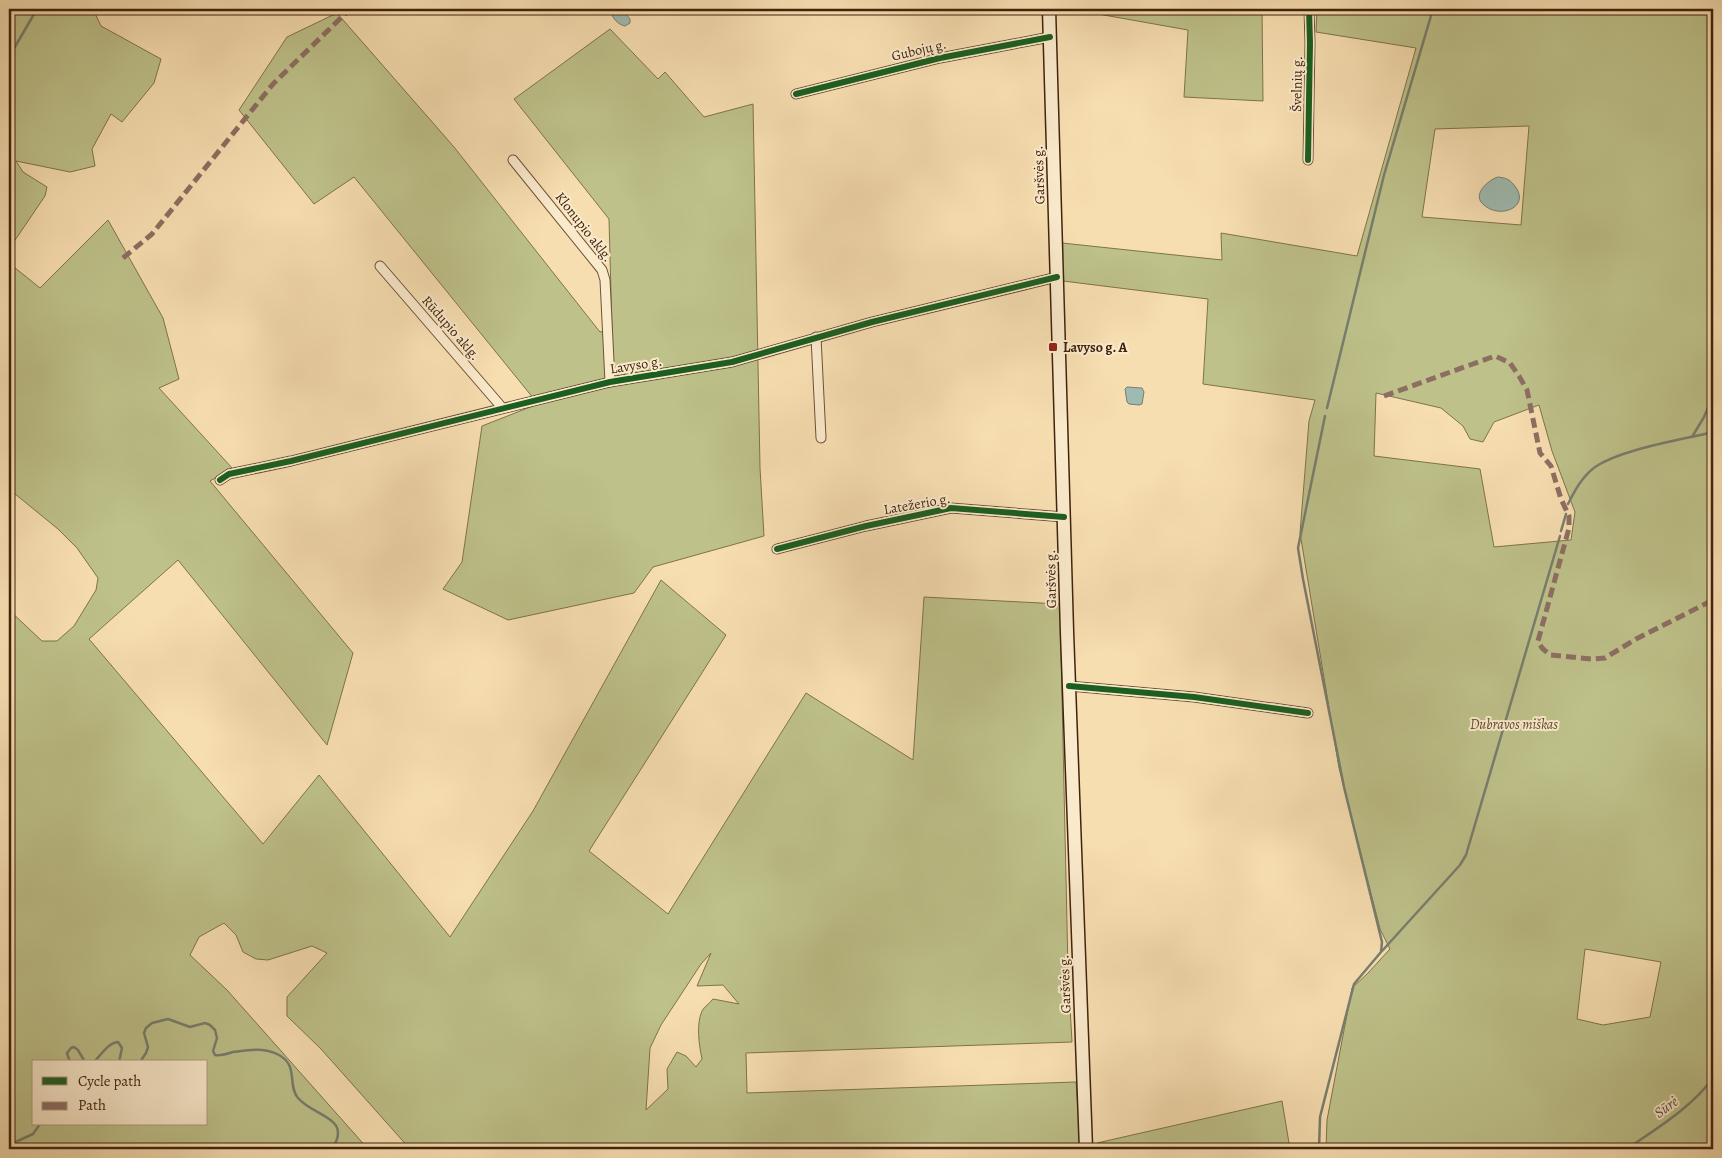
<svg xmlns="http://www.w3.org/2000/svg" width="1722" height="1158" viewBox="0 0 1722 1158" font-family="Alegreya,serif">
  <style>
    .green { fill: #bec18a; stroke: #7f724c; fill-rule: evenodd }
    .water { fill: #9ebbb1; stroke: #787e6f }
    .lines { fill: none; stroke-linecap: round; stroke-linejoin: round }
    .stream { stroke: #787e6f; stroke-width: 2.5 }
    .minor-casing { stroke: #6e5236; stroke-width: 11 }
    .secondary-casing { stroke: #40230d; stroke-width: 15 }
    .minor { stroke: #faeacc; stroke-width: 9 }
    .secondary { stroke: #faeacc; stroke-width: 12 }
    .quiet { stroke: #8d6e63; stroke-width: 5; stroke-dasharray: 10 5; stroke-linecap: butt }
    .cycleway-casing { stroke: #faeacc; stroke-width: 9 }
    .cycleway { stroke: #1b5e20; stroke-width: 6 }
    .poi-dot { fill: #8f2418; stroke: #faeacc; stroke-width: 2 }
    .labels { text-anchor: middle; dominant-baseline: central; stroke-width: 4; stroke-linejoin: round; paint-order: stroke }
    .street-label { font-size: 14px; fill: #40230d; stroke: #faeacc }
    .poi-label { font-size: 14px; font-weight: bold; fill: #40230d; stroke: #faeacc; text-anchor: start }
    .park-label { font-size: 14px; font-style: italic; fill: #604a2c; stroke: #faeacc }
    .water-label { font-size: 15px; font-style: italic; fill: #5c513e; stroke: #faeacc }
  </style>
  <rect width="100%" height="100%" fill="#f7deb1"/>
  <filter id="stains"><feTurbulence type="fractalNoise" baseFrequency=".004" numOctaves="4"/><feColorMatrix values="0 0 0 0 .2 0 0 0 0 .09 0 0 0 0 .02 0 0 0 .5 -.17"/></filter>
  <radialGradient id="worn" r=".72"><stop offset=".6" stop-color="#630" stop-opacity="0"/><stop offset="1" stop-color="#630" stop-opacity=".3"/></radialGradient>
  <g class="green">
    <path d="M9,9H93L101,26L161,59L154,83L122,122L111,114L92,149L95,166L70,172L16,161L23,172L47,187L45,196L9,249Z"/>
    <path d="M1070,9H1262L1263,101L1184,97L1188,30Z"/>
    <path d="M1317,9H1713V1149H1326L1327,1120L1352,988L1368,973L1390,949L1380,929L1339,768L1300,533L1309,421L1315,400L1203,384L1208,299L1063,281L1062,243L1222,260L1221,233L1357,256L1416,48L1316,32ZM1529,126L1521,225L1422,217L1435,129ZM1376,393L1441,408L1463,426L1470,439L1483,442L1494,422L1539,405L1552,451L1575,512L1571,540L1494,547L1480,469L1374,456ZM1585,949L1661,962L1650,1017L1603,1025L1577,1019Z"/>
    <path d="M337,13L454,147L600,332L612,330L609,219L514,99L610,29L658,79L665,72L704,117L753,104L760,468L764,536L653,567L634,593L508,620L443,589L462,562L482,426L538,404L354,177L314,204L239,110L287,37Z"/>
    <path d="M108,220L163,318L179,379L159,388L232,468L210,481L353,653L327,745L178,560L89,639L263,844L319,775L450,937L533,811L661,580L726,635L589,851L668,914L806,693L913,760L924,597L1060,604L1068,970L1072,1042L746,1053L747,1093L1076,1082L1081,1149H410L321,1049L287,1016V997L327,953L312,946L268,960L256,959L243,952L236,935L224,923L199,937L190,955L227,990L368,1149H9V610L42,641H57L74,626L96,590L98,578L77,548L58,529L9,489V263L40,288ZM711,953L697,986L723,985L739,1004L713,999C710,1003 704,1007 702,1011C696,1025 699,1044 702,1059L696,1067L686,1056L677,1052L667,1069L668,1089L646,1110L650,1048L661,1025L701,964ZM34,1062H206V1124H34Z"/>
    <path d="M1282,1101L1290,1149H1098L1097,1143Z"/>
  </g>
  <g class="water">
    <path d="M611,9H622L630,19V23L625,26C618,25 610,16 611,9Z"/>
    <path d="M1498,177C1506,178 1509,179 1514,185C1532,206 1501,220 1484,205C1471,195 1488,180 1498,177Z"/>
    <path d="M1127,387L1142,388L1144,392L1142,404L1139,405L1129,404L1127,402L1125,389Z"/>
  </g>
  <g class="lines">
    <g class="stream">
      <path d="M9,57L37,9"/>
      <path d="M1327,408L1384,175L1433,9"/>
      <path d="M1692,437L1704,417L1713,396"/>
      <path d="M1568,504C1575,490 1582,477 1595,467C1622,449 1681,440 1713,432"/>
      <path d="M1561,531L1566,514"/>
      <path d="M1382,951L1460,865L1466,855L1560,536"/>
      <path d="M70,1062L67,1053L71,1048L74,1047L78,1050L85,1062"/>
      <path d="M94,1062C101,1055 108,1043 118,1042L122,1048L119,1062"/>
      <path d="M140,1062L146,1053L148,1047L144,1033L146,1028L152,1023L168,1019L190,1027L205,1023L210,1025L215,1030L217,1038L213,1051L215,1055C221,1056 227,1054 233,1052C249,1050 264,1047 279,1055C299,1066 287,1085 298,1098C314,1117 353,1117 332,1149"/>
      <path d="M9,1145L33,1134L40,1124"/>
      <path d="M1319,1149L1320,1117L1354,984L1381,952L1382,942L1344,787L1303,579L1298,548L1325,416"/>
      <path d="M1627,1149C1657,1128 1691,1108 1713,1078"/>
    </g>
    <defs>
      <g id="minor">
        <path d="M796,94L940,58L1050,37"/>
        <path d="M513,160L602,270L605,280L610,382"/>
        <path d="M1308,160L1310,43L1309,9"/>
        <path d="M380,266L499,404L502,408"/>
        <path d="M816,337L821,438"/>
        <path d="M220,480L229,474L291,461L610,382L732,362L872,322L1057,277"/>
        <path d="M777,549L866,526L951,508L1064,517"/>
        <path d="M1069,686L1194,697L1308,713"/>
      </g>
      <path id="secondary" d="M1049,9L1067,632L1086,1149"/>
    </defs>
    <use href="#minor" class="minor-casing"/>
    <use href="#secondary" class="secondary-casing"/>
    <use href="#minor" class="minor"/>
    <use href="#secondary" class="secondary"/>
    <g class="quiet">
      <path d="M123,258L152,234L273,84L350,9"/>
      <path d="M1384,396L1495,356L1510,363L1519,376L1527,390L1540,453L1551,466L1561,499L1569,516V528L1538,641L1542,648L1550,655L1591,659L1605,658L1636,639L1713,600"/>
    </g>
    <defs>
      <g id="cycleway">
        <path d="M796,94L940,58L1050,37"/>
        <path d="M1308,160L1310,43L1309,9"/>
        <path d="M220,480L229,474L291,461L610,382L732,362L872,322L1057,277"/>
        <path d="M777,549L866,526L951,508L1064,517"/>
        <path d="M1069,686L1194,697L1308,713"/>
      </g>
    </defs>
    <use href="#cycleway" class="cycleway-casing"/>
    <use href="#cycleway" class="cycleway"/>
  </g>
  <rect class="poi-dot" x="1048" y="342" width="10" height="10" rx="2.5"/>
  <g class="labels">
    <g class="street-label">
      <text transform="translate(919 50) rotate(-13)">Gubojų g.</text>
      <text transform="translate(1297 84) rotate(-89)">Švelnių g.</text>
      <text transform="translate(1039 175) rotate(-92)">Garšvės g.</text>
      <text transform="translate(584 227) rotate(52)">Klonupio aklg.</text>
      <text transform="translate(451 328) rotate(49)">Rūdupio aklg.</text>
      <text transform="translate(636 365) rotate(-9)">Lavyso g.</text>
      <text transform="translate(917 504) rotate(-10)">Latežerio g.</text>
      <text transform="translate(1051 579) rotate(-91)">Garšvės g.</text>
      <text transform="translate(1065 984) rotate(-92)">Garšvės g.</text>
    </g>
    <g class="poi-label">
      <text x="1063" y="347">Lavyso g. A</text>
    </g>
    <g class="park-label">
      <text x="1514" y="724">Dubravos miškas</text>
    </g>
    <g class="water-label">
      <text transform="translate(1666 1107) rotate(-36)">Sūrė</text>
    </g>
  </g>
  <rect width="1722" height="1158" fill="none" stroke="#f7deb1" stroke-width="30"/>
  <rect x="10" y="10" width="1702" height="1138" fill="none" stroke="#40230d" stroke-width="2.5"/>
  <rect x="15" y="15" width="1692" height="1128" fill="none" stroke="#40230d"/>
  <rect x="32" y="1060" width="175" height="65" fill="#faeacc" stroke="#b09a80"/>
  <rect x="42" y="1077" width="25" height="8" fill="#1b5e20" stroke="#b09a80"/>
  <text x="78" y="1086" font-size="15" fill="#40230d">Cycle path</text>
  <rect x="42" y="1102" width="25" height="8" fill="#8d6e63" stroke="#b09a80"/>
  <text x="78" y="1110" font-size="15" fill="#40230d">Path</text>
  <rect width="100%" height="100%" filter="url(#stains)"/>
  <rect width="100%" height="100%" fill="url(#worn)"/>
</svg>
